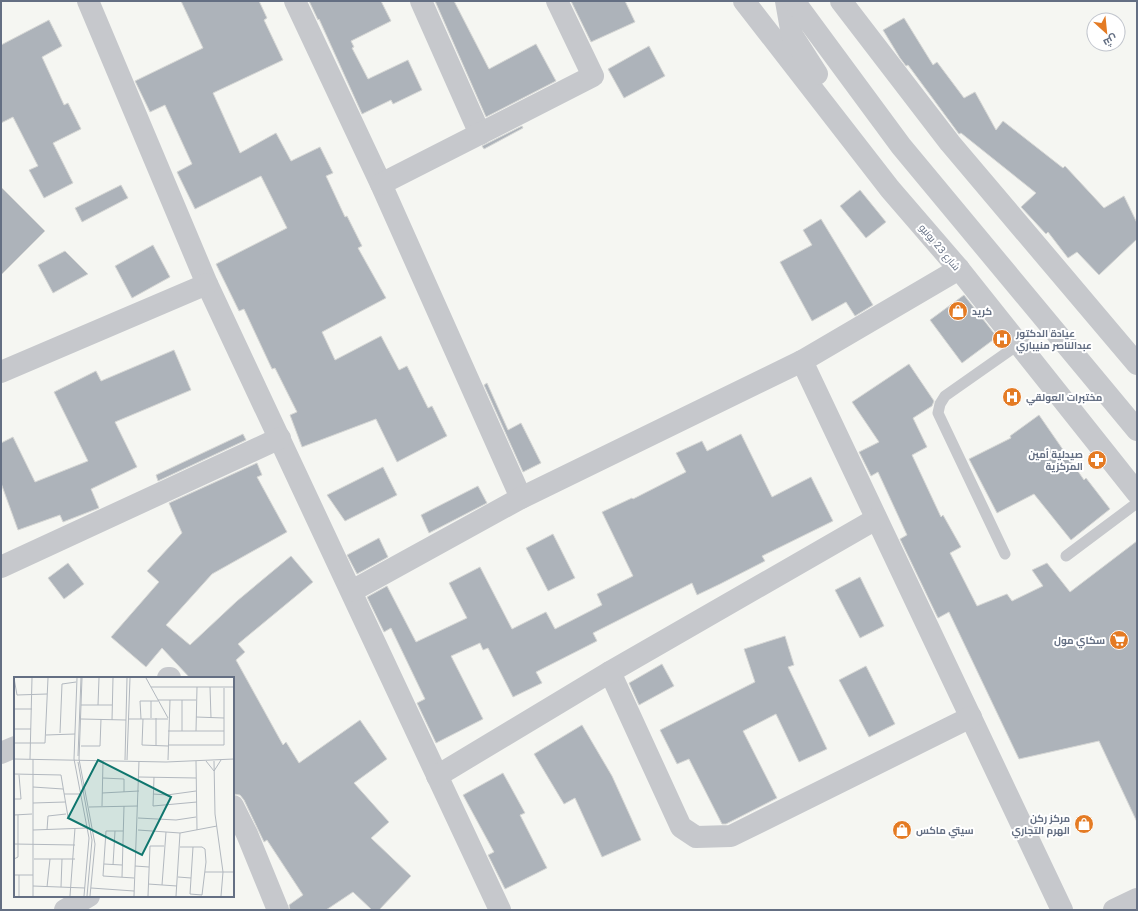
<svg xmlns="http://www.w3.org/2000/svg" width="1138" height="911" viewBox="0 0 1138 911" font-family="Inter,Cairo,sans-serif">
  <style>
    .building { fill: #adb3ba; stroke: #d6d7d5 }
    .lines { fill: none; stroke-linecap: round; stroke-linejoin: round }
    .service { stroke: #c6c8cc; stroke-width: 11 }
    .minor { stroke: #c6c8cc; stroke-width: 22 }
    .tertiary { stroke: #c6c8cc; stroke-width: 22 }
    .labels { text-anchor: middle; dominant-baseline: central; stroke-width: 4; stroke-linejoin: round; paint-order: stroke }
    .street-label { font-size: 10px; fill: #646f83; stroke: #fff }
    .poi-label { font-size: 10px; font-weight: bold; fill: #646f83; stroke: #fff; text-anchor: start }
    .inset-road { fill: none; stroke: #b2b8bf; stroke-width: 1 }
    .view { fill: #0f766e; fill-opacity: 0.15; stroke: #0f766e; stroke-width: 2 }
    .inset-edge { fill: none; stroke: #646f83; stroke-width: 2 }
  </style>
  <rect width="100%" height="100%" fill="#f5f6f2"/>
  <g class="building">
    <path d="M181,1H259L267,18L264,20L283,60L213,93L240,153L276,133L291,161L320,147L333,173L326,176L345,217L347,216L362,246L358,248L386,298L322,332L335,360L381,336L399,370L407,366L428,408L432,406L447,436L397,462L376,419L302,447L290,415L297,412L275,368L272,369L244,309L239,311L216,264L287,228L261,176L195,209L177,172L192,164L165,105L150,112L135,81L203,48Z"/>
    <path d="M309,1H381L391,21L351,41L354,47L352,48L368,79L408,60L422,90L393,104L391,100L362,114L319,19L318,20Z"/>
    <path d="M435,1H454L489,69L536,44L556,81L486,117Z"/>
    <path d="M571,1H625L635,22L591,42Z"/>
    <path d="M904,18L933,65L937,62L964,98L975,92L996,130L1003,121L1063,168L1065,166L1104,208L1124,196L1137,223V239L1099,275L1077,252L1068,258L1048,232L1046,234L1021,207L1036,193L961,133L959,134L908,65L906,66L900,58L883,30Z"/>
    <path d="M49,20L62,46L42,57L64,105L68,103L81,129L53,143L73,183L44,198L29,170L38,166L13,117L1,123V45Z"/>
    <path d="M649,46L665,76L624,98L608,69Z"/>
    <path d="M522,126L523,128L484,149L482,146Z"/>
    <path d="M121,185L128,198L82,222L75,208Z"/>
    <path d="M1,187L45,231L1,275Z"/>
    <path d="M860,190L886,222L866,238L840,206Z"/>
    <path d="M821,219L873,305L855,316L846,302L812,321L780,262L812,245L803,230Z"/>
    <path d="M153,245L170,277L132,298L115,266Z"/>
    <path d="M65,251L88,274L53,293L38,265Z"/>
    <path d="M964,295L997,337L962,363L930,320Z"/>
    <path d="M174,350L191,390L115,422L137,467L91,489L99,508L63,522L60,515L18,530L1,483V443L13,437L35,482L88,461L54,392L96,371L101,381Z"/>
    <path d="M909,364L934,401L932,406L913,418L927,447L912,455L941,517L943,515L961,547L950,553L977,606L1007,594L1012,601L1043,586L1032,570L1047,563L1070,592L1137,541V822L1099,741L1019,759L949,612L938,618L935,612L900,539L907,535L878,472L871,476L859,452L879,442L852,402Z"/>
    <path d="M487,383L508,430L521,423L541,463L523,472L484,385Z"/>
    <path d="M1039,415L1084,480L1086,478L1110,509L1071,540L1034,494L997,513L969,459L1011,438L1010,436Z"/>
    <path d="M243,434L246,440L158,481L156,475Z"/>
    <path d="M741,434L772,497L811,477L833,521L762,556L765,561L720,584L697,595L692,583L593,633L597,641L536,672L542,683L513,697L488,648L483,650L480,643L451,656L483,719L436,743L417,703L425,699L391,628L384,632L367,597L387,586L416,642L467,618L449,583L480,567L512,629L546,612L555,629L602,605L597,594L633,576L602,512L632,498L633,499L686,472L676,453L702,441L707,451Z"/>
    <path d="M257,463L262,475L257,477L287,532L212,574L166,625L190,645L237,601L291,556L313,582L238,644L245,652L236,660L283,745L286,742L299,763L360,720L387,759L354,783L389,822L371,838L411,876L379,910H372L353,892L326,910H290L289,905L303,895L267,840L264,842L244,800L240,795L233,794V678H190L162,648L146,667L111,637L159,582L147,571L182,533L169,503Z"/>
    <path d="M383,467L397,495L345,521L327,495Z"/>
    <path d="M478,486L487,503L429,533L421,515Z"/>
    <path d="M553,534L575,578L548,591L526,548Z"/>
    <path d="M379,538L388,557L357,574L347,555Z"/>
    <path d="M68,563L84,584L64,599L48,578Z"/>
    <path d="M860,577L884,626L860,638L835,590Z"/>
    <path d="M785,636L794,665L788,667L827,749L799,762L776,714L743,731L777,798L726,824H722L689,759L677,764L660,730L755,682L744,649Z"/>
    <path d="M662,664L674,686L639,705L629,683Z"/>
    <path d="M866,666L895,724L869,737L839,680Z"/>
    <path d="M582,725L612,776L641,840L602,857L575,798L564,804L534,754Z"/>
    <path d="M503,773L525,813L520,815L547,868L505,889L488,855L494,852L463,795Z"/>
  </g>
  <g class="lines">
    <g class="service">
      <path d="M1005,554L938,413L940,404L945,396L1019,344"/>
      <path d="M1066,556L1137,503"/>
    </g>
    <g class="minor">
      <path d="M88,1L207,284L500,910"/>
      <path d="M295,1L381,184L521,498"/>
      <path d="M421,1L480,134"/>
      <path d="M381,184L593,76L557,1"/>
      <path d="M802,361L1062,910"/>
      <path d="M1,372L207,284"/>
      <path d="M1,567L280,438"/>
      <path d="M352,591L521,498L802,361L959,269"/>
      <path d="M610,672L681,827L696,837L731,836L971,717"/>
      <path d="M168,678H170"/>
      <path d="M1,753L15,747"/>
      <path d="M437,776L610,672L876,519"/>
      <path d="M233,806L247,834L278,910"/>
      <path d="M65,910L89,896"/>
    </g>
    <g class="tertiary">
      <path d="M744,1L890,189L959,269L1137,493"/>
      <path d="M786,1L792,35L817,74"/>
      <path d="M794,1L901,146L1137,430"/>
      <path d="M841,1L950,143L1137,364"/>
      <path d="M1114,910L1137,899"/>
    </g>
  </g>
  <defs>
    <symbol id="shop-disc" viewBox="-11 -11 22 22"><circle r="9.5" fill="#e47b24" stroke="#fff"/><path d="M-5-2.5h2.3a2.7 3.5 0 0 1 5.4 0H5L5.5 6h-11ZM-1.5-2.5h3a1.5 2.3 0 0 0-3 0Z" fill="#fff"/></symbol>
    <symbol id="hospital-disc" viewBox="-11 -11 22 22"><circle r="9.5" fill="#e47b24" stroke="#fff"/><path d="M-5-5h3v3.5h4V-5h3V5h-3V1.5h-4V5h-3Z" fill="#fff"/></symbol>
    <symbol id="pharmacy-disc" viewBox="-11 -11 22 22"><circle r="9.5" fill="#e47b24" stroke="#fff"/><path d="M-2-6h4v4h4v4h-4v4h-4v-4h-4v-4h4Z" fill="#fff"/></symbol>
    <symbol id="supermarket-disc" viewBox="-11 -11 22 22"><circle r="9.5" fill="#e47b24" stroke="#fff"/><path d="M-6-5.5h2.5l.6 2H6L4.5 2H-2.5L-4.4-4H-6ZM-1.5 3.2a1.3 1.3 0 1 0 .1 0ZM3 3.2a1.3 1.3 0 1 0 .1 0Z" fill="#fff"/></symbol>
  </defs>
  <g fill-rule="evenodd">
    <use href="#shop-disc" x="947" y="300" width="22" height="22"/>
    <use href="#hospital-disc" x="991" y="328" width="22" height="22"/>
    <use href="#hospital-disc" x="1001" y="386" width="22" height="22"/>
    <use href="#pharmacy-disc" x="1086" y="449" width="22" height="22"/>
    <use href="#supermarket-disc" x="1108" y="629" width="22" height="22"/>
    <use href="#shop-disc" x="1073" y="813" width="22" height="22"/>
    <use href="#shop-disc" x="891" y="819" width="22" height="22"/>
  </g>
  <g class="labels">
    <g class="street-label">
      <text transform="translate(940 247) rotate(50)">شارع 23 يونيو</text>
    </g>
    <g class="poi-label">
      <text x="972" y="311">كريد</text>
      <text x="1016" y="333">عيادة الدكتور<tspan x="1016" dy="12">عبدالناصر منيباري</tspan></text>
      <text x="1026" y="397">مختبرات العولقي</text>
      <text x="1083" y="454" text-anchor="end">صيدلية أمين<tspan x="1083" dy="12">المركزية</tspan></text>
      <text x="1105" y="640" text-anchor="end">سكاي مول</text>
      <text x="1070" y="818" text-anchor="end">مركز ركن<tspan x="1070" dy="12">الهرم التجاري</tspan></text>
      <text x="916" y="830">سيتي ماكس</text>
    </g>
  </g>
  <g transform="translate(14 677)">
    <rect width="220" height="220" fill="#f5f6f2"/>
    <path class="inset-road" d="M0,1L3,18L33,17M63,1L60,82L75,161L70,219M68,1L65,82L81,167L76,219M132,1L154,41M137,10H220M196,10L197,41M144,23H182M67,28H98M84,28L85,1M0,32H18M182,40L210,41M137,41V24M67,42L112,43M115,42H154M127,42L126,24H144M129,42L128,68L154,69M98,43L99,1M0,52H17M154,54H210M168,54V23M182,54L183,10M46,56L48,7L62,5M32,58L61,57M0,66H31L34,1M154,68H210V11M67,69H86L87,42M142,69V41M64,79L67,1M0,82L152,85L220,82M16,82L18,1M19,82V219M111,83L113,1M113,83L116,1M154,83L156,23M182,84L183,153M192,84L200,94L207,83M200,84L201,137L209,195L207,219M64,85L78,163L73,219M0,97L47,98L54,140M125,100L182,101M140,100L139,129L183,125M89,101L110,102V115M220,101V125M19,110L49,112M88,116L125,114M50,117H66M139,117L153,118L182,114M0,122H7L5,98M19,126L51,125M88,129L89,84M75,130L124,129M0,138L18,137M124,141L162,143L182,140M19,153L74,151M33,153L34,139L52,137M124,153L166,156L203,149M109,154H92L89,199L120,201M0,167L61,168M166,170H188L191,172L192,185L188,218L176,217L179,170M0,182L4,180V138M20,182H61M90,187L108,188M99,188L101,154M121,189L135,190M191,195H220M0,198H19M108,200L110,129M164,200L177,201M134,207L163,209M148,208L152,155M19,209L71,211M33,210L36,182M47,210L48,182M77,211L120,214M5,219V198M56,219L61,151M120,219L125,84M134,219L136,169H150M162,219L166,156"/>
    <path class="view" d="M84,83L157,120L128,178L54,141Z"/>
    <rect width="220" height="220" class="inset-edge"/>
  </g>
  <rect width="1138" height="911" fill="none" stroke="#646f83" stroke-width="4"/>
  <g transform="translate(1106 32) rotate(153)"><circle r="19" fill="#ffffff" stroke="#c1c5cd"/>
  <path d="M0-3L7 15L0 10L-7 15Z" fill="#e47b24"/>
  <text y="-6" font-size="11" font-weight="bold" text-anchor="middle" fill="#646f83">ش</text>
  </g>
</svg>
